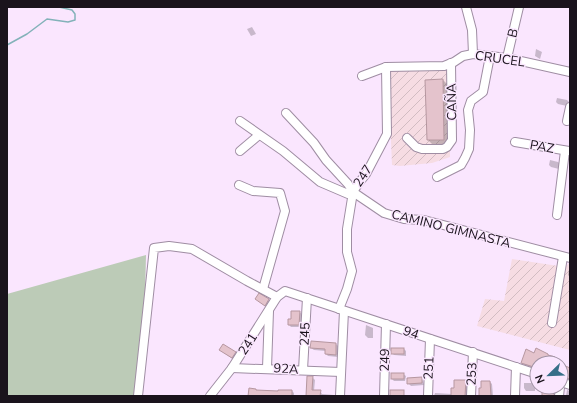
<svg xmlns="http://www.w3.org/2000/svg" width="577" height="403" viewBox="0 0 577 403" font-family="'Nunito Sans',sans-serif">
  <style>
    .industrial { fill: url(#industrial-furrows) }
    .grass { fill: #bccbb7 }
    .shadow { fill: #0003 }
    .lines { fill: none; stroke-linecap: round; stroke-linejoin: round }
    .stream { stroke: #83b2b9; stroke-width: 1.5 }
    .building { fill: #e4c3cc; stroke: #b697a0 }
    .minor-casing { stroke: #9f8da3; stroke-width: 10 }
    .minor { stroke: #fff; stroke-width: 8 }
    .labels { text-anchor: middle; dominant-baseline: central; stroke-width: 3; stroke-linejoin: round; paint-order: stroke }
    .street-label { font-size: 13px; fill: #1a131c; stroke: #fae6fe }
  </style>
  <defs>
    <pattern id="industrial-furrows" width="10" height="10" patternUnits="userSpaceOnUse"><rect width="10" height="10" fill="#f6dce3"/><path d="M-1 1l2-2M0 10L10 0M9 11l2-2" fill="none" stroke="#d2bcc2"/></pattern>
  </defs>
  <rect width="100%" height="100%" fill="#fae6fe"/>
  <g class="industrial">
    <path d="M448,69L450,157L432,163L400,166L392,165L388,70Z"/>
    <path d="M512,259L565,267L570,262V350L477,326L485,299L504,301Z"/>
  </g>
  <path class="grass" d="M146,255L145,298L136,396H7V294Z"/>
  <g class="shadow">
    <path d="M252,27L256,34L251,36L247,29Z"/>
    <path d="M536,49L542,52L540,59L535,56Z"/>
    <path d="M443,80L448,85L449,144L433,145L428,140Z"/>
    <path d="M557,98L567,100L569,102L567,106L558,104L556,102Z"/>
    <path d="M550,160L558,162L560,164L559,169L551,167L549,165Z"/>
    <path d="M570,264V277L568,275Z"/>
    <path d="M259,295L271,302L267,307L258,301Z"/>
    <path d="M292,312H300L302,315L301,327H291L289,325L291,320Z"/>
    <path d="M366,325L373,328V338H368L365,335Z"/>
    <path d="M336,344L338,346V357L328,356L326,354V351L314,350L311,348Z"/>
    <path d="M392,349H404L406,351V356L394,355L392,353Z"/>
    <path d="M220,350L235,353L237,355L234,360Z"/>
    <path d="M543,353L554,358L556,360V363H537V369L524,365L522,363Z"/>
    <path d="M561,366L570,369V380L561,377Z"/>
    <path d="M403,374L406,376L405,381H394L392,379Z"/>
    <path d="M312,377L315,380L314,391H320L322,394L334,395L335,396H307Z"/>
    <path d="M421,378L423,381L424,385L411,386L408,383Z"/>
    <path d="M466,381L468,383L467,396H434L435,393L452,394Z"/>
    <path d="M490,382L492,384L493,396H480Z"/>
    <path d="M524,383H533L535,385V391H526L524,388Z"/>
    <path d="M544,387H556V396H543Z"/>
    <path d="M567,390L570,391V396H566Z"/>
    <path d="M256,391L279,392V391H292L294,393V396H249Z"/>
  </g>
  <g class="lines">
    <path class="stream" d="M7,45L27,34L47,19L68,22L75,20V14L72,10L59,7"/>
  </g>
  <g class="building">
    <path d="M443,79L444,140H427L425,80Z"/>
    <path d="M259,293L269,299L265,306L255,299Z"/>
    <path d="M291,311H300L299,325H288V319H291Z"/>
    <path d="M311,341L336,343V355L325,354V349L310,348Z"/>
    <path d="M223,344L236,352L232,358L219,350Z"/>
    <rect x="391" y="348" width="13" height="6"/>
    <path d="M536,348L548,354V355L555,357L553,363H537V368L521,363L526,349L534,353Z"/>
    <path d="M561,364L570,368V379L561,376Z"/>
    <rect x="391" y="373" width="13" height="6"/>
    <path d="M307,376H313L312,390H321L320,396H306Z"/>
    <path d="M422,377V383L407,384V378Z"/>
    <path d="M454,380H466L465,396H451V388H454Z"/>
    <path d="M481,381H490L491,396H479V388H481Z"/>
    <rect x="542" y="387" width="12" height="9"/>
    <path d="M249,388L256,389V390L278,391V390H292V396H248Z"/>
    <rect x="390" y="390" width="14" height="6"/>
  </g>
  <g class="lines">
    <defs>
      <g id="minor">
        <path d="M466,7L472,30L473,54"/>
        <path d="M507,58L519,7"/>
        <path d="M362,76L386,67L444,66L454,62L463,56L473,54L507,58L570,72"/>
        <path d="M286,113L314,143L326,160L348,184L353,192"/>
        <path d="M240,121L283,151L320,182L348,194L353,192L384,213L404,219L424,220L570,258"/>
        <path d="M567,121L570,107"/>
        <path d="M407,138L416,147L422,149H443L447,147L452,140L451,63"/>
        <path d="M515,142L569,151"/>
        <path d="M240,151L259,135"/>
        <path d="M437,177L461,165L465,158L469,149L470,130L468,110L471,101L483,92L490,56"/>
        <path d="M239,185L253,191L280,193L285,211L263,289"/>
        <path d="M557,215L565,151"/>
        <path d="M339,309L347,289L352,271L347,252V229L353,192L358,184L366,174L387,134L386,67"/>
        <path d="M552,323L563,257"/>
        <path d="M232,368L341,372"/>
        <path d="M267,368L269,311"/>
        <path d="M303,370L307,298"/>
        <path d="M561,382L570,385"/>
        <path d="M138,396L154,248L169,246L192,249L247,281L277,297"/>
        <path d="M210,396L232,368L277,297L285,291L537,374"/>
        <path d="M340,396L344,311"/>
        <path d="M384,396L386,324"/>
        <path d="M428,396L430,339"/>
        <path d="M471,396L473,352"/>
        <path d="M515,396L516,367"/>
        <path d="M559,396L560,387"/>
      </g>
    </defs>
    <use href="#minor" class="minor-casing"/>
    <use href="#minor" class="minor"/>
  </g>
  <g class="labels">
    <g class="street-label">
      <text transform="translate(513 33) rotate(-77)">B</text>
      <text transform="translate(500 59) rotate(8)">CRUCEL</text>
      <text transform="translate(452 102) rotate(-91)">CAÑA</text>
      <text transform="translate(542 147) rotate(10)">PAZ</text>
      <text transform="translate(363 176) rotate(-57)">247</text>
      <text transform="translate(451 229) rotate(14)">CAMINO GIMNASTA</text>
      <text transform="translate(411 333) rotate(19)">94</text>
      <text transform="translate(305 334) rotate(-87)">245</text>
      <text transform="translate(248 344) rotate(-57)">241</text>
      <text transform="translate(385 360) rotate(-89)">249</text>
      <text transform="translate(429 368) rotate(-88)">251</text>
      <text transform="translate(286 369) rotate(3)">92A</text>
      <text transform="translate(472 374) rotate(-88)">253</text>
    </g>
  </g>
  <rect width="577" height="403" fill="none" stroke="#1a131c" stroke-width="16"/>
  <g transform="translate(549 375) rotate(247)"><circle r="19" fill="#fae6fe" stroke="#a092a4"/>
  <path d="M0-3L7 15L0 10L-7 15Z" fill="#366f89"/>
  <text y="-6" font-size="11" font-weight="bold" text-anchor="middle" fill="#1a131c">N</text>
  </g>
</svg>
